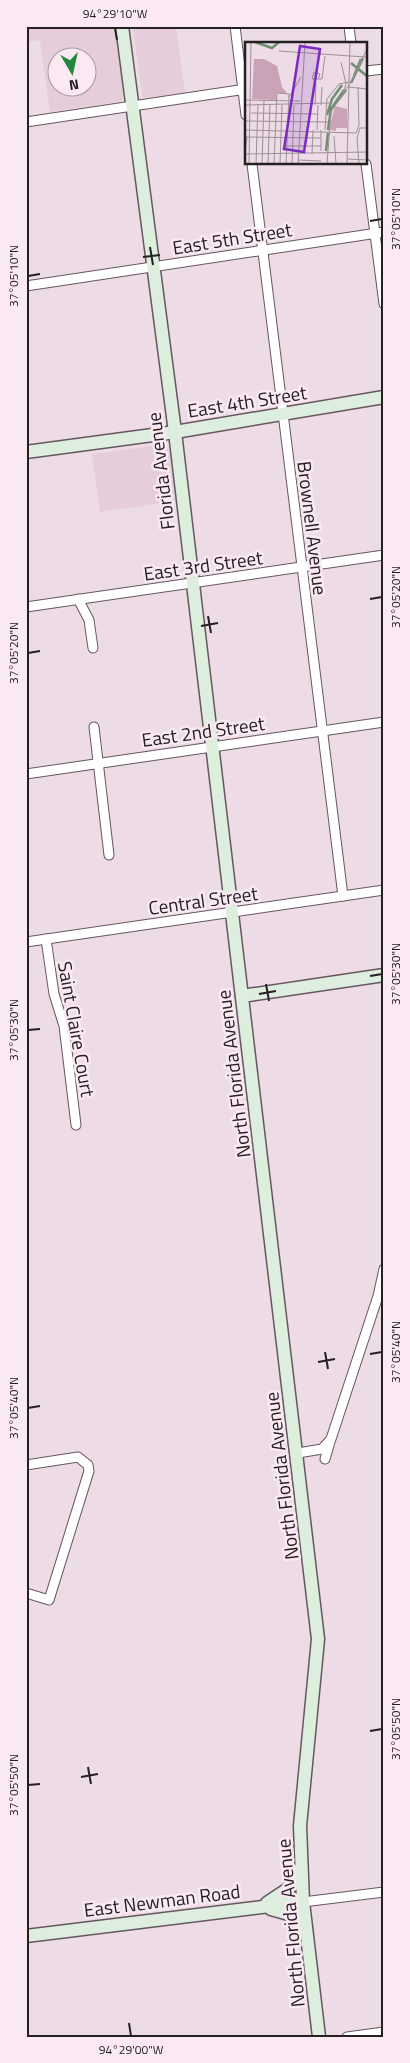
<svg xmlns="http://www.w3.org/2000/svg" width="410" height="2063" viewBox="0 0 410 2063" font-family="'Titillium Web',sans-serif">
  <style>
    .built { fill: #e5cdda; fill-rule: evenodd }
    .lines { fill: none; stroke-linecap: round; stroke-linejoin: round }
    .street-casing { stroke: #66575f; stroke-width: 11 }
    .secondary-casing { stroke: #66575f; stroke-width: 15 }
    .street { stroke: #fff; stroke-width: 9 }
    .secondary { stroke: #ddeedf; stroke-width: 12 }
    .ticks { fill: none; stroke: #262023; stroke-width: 2 }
    .labels { text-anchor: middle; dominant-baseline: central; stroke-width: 5; stroke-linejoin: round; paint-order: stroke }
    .street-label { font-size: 19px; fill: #262023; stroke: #fae8f2 }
    .inset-river { fill: none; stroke: #6e9072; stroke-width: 2.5 }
    .inset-road { fill: none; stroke: #9d9097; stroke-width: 1 }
    .view { fill: #7b2cbf; fill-opacity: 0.15; stroke: #7b2cbf; stroke-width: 2.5 }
    .inset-edge { fill: none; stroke: #262023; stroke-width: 2.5 }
    .neatline { fill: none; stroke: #262023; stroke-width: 2 }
    .ticks-label { font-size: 12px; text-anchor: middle; fill: #262023 }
  </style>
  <rect width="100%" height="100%" fill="#eddbe5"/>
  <g class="built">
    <path d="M26,26H115L124,98L122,101L50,112L40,40L26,42ZM58,58H88V88H58Z"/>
    <path d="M133,26H176L185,93L147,98L142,96Z"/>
    <path d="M158,445L165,446L169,451L176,501L100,512L92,454Z"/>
  </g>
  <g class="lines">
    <defs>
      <g id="street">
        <path d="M235,26L246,115"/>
        <path d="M349,26L351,44"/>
        <path d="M366,71L384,69"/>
        <path d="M26,122L246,89"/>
        <path d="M252,164L343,896"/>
        <path d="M366,164L384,304"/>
        <path d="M26,286L384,232"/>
        <path d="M78,599L89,620L93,648"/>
        <path d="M26,607L384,555"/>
        <path d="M94,727L109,855"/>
        <path d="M26,774L384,722"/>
        <path d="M46,939L54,994L64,1026L76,1125"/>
        <path d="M26,942L384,890"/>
        <path d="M298,1453L322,1449L331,1439L378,1296L384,1269"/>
        <path d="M325,1459L330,1442"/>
        <path d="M26,1465L78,1457L88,1465L89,1471L49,1600L26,1593"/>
        <path d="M303,1902L384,1892"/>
        <path d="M347,2037L384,2032"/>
      </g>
      <g id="secondary">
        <path d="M122,26L175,432L318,1639L300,1826L303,1902L319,2037"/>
        <path d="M26,452L175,432L384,397"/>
        <path d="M242,996L384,975"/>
        <path d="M267,1903L288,1889L301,1868"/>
        <path d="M271,1909L292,1915L306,1933"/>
        <path d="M26,1936L303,1902"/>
      </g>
    </defs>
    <use href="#street" class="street-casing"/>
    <use href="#secondary" class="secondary-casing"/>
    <use href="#street" class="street"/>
    <use href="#secondary" class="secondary"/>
  </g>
  <path class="ticks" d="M115,28L117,40M370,221L382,219M150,247L153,265M143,257L160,255M28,276L40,274M370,599L382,597M208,616L211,633M201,626L218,623M28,653L40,651M370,976L382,974M266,984L269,1001M259,994L276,991M28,1030L40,1029M325,1352L328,1369M370,1354L382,1352M318,1362L335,1359M28,1408L40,1406M370,1731L382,1729M88,1767L91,1784M81,1777L98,1774M28,1785L40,1784M129,2023L131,2036"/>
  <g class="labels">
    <g class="street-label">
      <text transform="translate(232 238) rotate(-9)">East 5th Street</text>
      <text transform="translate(247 401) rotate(-9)">East 4th Street</text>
      <text transform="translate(160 471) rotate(-97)">Florida Avenue</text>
      <text transform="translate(313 528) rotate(83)">Brownell Avenue</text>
      <text transform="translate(203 565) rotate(-8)">East 3rd Street</text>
      <text transform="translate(203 731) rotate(-8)">East 2nd Street</text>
      <text transform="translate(203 900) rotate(-8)">Central Street</text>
      <text transform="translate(77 1029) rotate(80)">Saint Claire Court</text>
      <text transform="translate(233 1074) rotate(-97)">North Florida Avenue</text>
      <text transform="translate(281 1476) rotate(-97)">North Florida Avenue</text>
      <text transform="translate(162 1900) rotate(-7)">East Newman Road</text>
      <text transform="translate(290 1923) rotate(-95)">North Florida Avenue</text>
    </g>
  </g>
  <g transform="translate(245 42)">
    <rect width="122" height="122" fill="#eddbe5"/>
    <path d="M9,17H19L32,24L37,45L42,51H31V58L7,57ZM90,64L102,67V86H91V89L84,88Z" fill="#caa3b9"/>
    <path class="inset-river" d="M10,0L27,6L34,0M106,21L123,35M109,34L116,17M106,41L118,16M91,61L101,48M82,73L87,57L97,43M83,88L86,67L99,48M81,109L83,91"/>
    <path class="inset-road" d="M34,9L105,14M105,14L123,15M96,20L101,42L98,51M73,37L75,32L69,30L67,37H77M77,37L80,14M103,45L123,47M44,55L56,35M0,58L55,59M0,63L84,61M70,63L71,41M76,63L77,45M6,71L72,72M0,79L83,80M0,88L111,91M72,88L73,63M80,88L82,57L94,42L104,40M111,91L114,83L113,45M89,94L91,122M0,95L76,96M39,104H76M76,109V88M0,110L2,95M0,112L123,110M67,112L68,88M102,117L123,118M53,118L76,119M4,122L6,0M11,122L13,62M17,122L19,58M23,122L25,62M29,122L32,51L44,52L41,122M35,122L37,63M47,122L49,63M53,122L60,0M82,122L86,70L107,38L123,5M102,122L105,0M114,122L112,96L115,86H123"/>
    <path class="view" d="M55,4L75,7L59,110L39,107Z"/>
    <rect width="122" height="122" class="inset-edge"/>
  </g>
  <rect width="410" height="2063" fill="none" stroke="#fae8f2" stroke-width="55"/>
  <g transform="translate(72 72) rotate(171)"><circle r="24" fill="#fae8f2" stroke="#a5989f"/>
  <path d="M0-4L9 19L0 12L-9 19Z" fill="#22883c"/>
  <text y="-8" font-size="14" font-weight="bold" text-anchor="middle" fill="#262023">N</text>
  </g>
  <rect x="28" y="28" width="354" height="2008" class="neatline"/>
  <g class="ticks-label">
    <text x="115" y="18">94°29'10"W</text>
    <text transform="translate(396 219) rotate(-90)" y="4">37°05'10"N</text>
    <text transform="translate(14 276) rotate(-90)" y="4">37°05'10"N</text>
    <text transform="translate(396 597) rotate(-90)" y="4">37°05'20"N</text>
    <text transform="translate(14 653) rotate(-90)" y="4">37°05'20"N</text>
    <text transform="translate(396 974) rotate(-90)" y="4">37°05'30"N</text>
    <text transform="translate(14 1030) rotate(-90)" y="4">37°05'30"N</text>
    <text transform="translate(396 1352) rotate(-90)" y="4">37°05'40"N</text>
    <text transform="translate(14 1408) rotate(-90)" y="4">37°05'40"N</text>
    <text transform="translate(396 1729) rotate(-90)" y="4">37°05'50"N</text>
    <text transform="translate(14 1785) rotate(-90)" y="4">37°05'50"N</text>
    <text x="131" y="2054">94°29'00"W</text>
  </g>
</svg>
